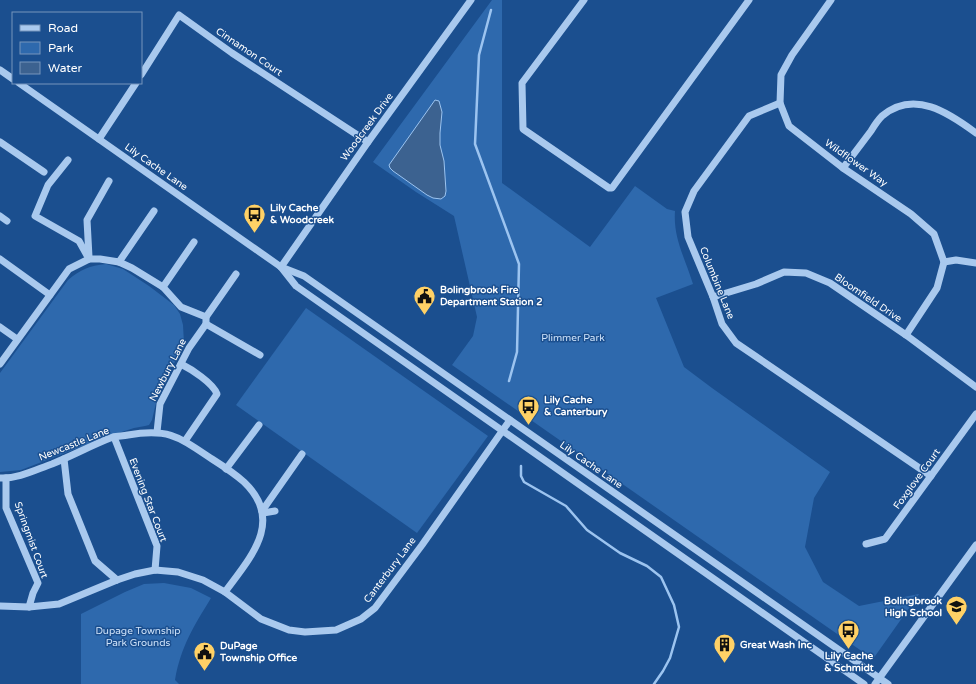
<svg xmlns="http://www.w3.org/2000/svg" width="976" height="684" viewBox="0 0 976 684" font-family="'Varela Round',sans-serif">
  <style>
    .green { fill: #2e69ad }
    .water { fill: #3c6290; stroke: #9cc4f0 }
    .lines { fill: none; stroke-linecap: round; stroke-linejoin: round }
    .stream { stroke: #9cc4f0; stroke-width: 2.5 }
    .minor { stroke: #a9c9ee; stroke-width: 7 }
    .labels { text-anchor: middle; dominant-baseline: central; stroke-width: 3; stroke-linejoin: round; paint-order: stroke }
    .street-label { font-size: 10px; fill: #fff; stroke: #1b4f8f }
    .poi-label { font-size: 10px; font-weight: bold; fill: #fff; stroke: #1b4f8f; text-anchor: start }
    .park-label { font-size: 10px; fill: #cfe3fa; stroke: #1b4f8f }
  </style>
  <rect width="100%" height="100%" fill="#1b4f8f"/>
  <g class="green">
    <path d="M492,0H502V183L590,247L635,186L667,209L675,211C673,238 685,258 693,284L656,298L684,367L712,388L830,472L814,498L805,547L823,582L859,606L919,594L873,659L452,365L473,336L477,317L454,216L416,192L373,162Z"/>
    <path d="M106,264L123,269L149,286L174,305L180,314L183,325L184,343L179,356L164,378L159,390L152,420L149,425L145,426L134,428L109,436L21,470L0,472V373L68,280C81,269 89,266 106,264Z"/>
    <path d="M306,308L488,436L417,533L236,405Z"/>
    <path d="M164,583L191,588L211,598C194,626 181,646 175,680L179,684H81V614L125,592L144,584Z"/>
  </g>
  <path class="water" d="M435,100L439,101L442,112L440,133V145L444,161L446,191L445,196L441,199L433,198L427,195L393,171L390,168L389,165Z"/>
  <g class="lines">
    <g class="stream">
      <path d="M491,10L479,55L475,144L519,264L517,352L509,381"/>
      <path d="M521,466V476L524,482L566,506L587,530L620,553L647,566L661,577L674,605L679,627L670,658L663,671L654,684"/>
    </g>
    <g class="minor">
      <path d="M584,0L522,83L523,129L609,188H612L749,0"/>
      <path d="M831,0L792,55L781,75L780,103L789,126L843,168L911,214L934,234L944,262L937,288L906,335"/>
      <path d="M0,70L13,79"/>
      <path d="M141,75L179,15L232,53L368,142"/>
      <path d="M19,83L281,267L304,276L888,684"/>
      <path d="M780,103L749,116L694,191L685,212L688,237L713,297L722,324L736,343L931,476"/>
      <path d="M99,139L136,83"/>
      <path d="M0,142L44,172"/>
      <path d="M68,160L48,185L35,216L79,241L89,259"/>
      <path d="M843,168C853,155 862,143 871,131C874,126 878,120 882,116C914,89 949,113 976,133"/>
      <path d="M0,216L7,221"/>
      <path d="M89,257L87,220L109,181"/>
      <path d="M0,259L50,295"/>
      <path d="M119,262L154,211"/>
      <path d="M944,262L956,260L976,263"/>
      <path d="M281,267L296,286L864,684"/>
      <path d="M281,267L368,142L471,0"/>
      <path d="M163,287L194,242"/>
      <path d="M713,297L756,284L784,272L806,273L830,283L906,335L976,387"/>
      <path d="M206,317L236,274"/>
      <path d="M206,324L260,355"/>
      <path d="M0,327L17,339"/>
      <path d="M0,364L69,269L89,259H100L119,262L132,268L163,287L181,307L206,317V324L189,348L160,404L157,432"/>
      <path d="M181,364C191,369 213,383 217,394L185,441"/>
      <path d="M114,437L157,546L155,570"/>
      <path d="M64,459L68,494L95,561L117,580"/>
      <path d="M226,469L259,425"/>
      <path d="M0,478C18,479 35,470 52,464C72,456 94,444 113,437C118,436 123,436 128,435C169,428 179,437 212,459C223,466 234,473 244,482C285,521 250,558 225,592"/>
      <path d="M6,478V508L38,583L33,593L29,607"/>
      <path d="M262,511L302,454"/>
      <path d="M263,513L275,511"/>
      <path d="M866,544L885,539L976,414"/>
      <path d="M0,606L29,607L59,604L117,580L135,574L155,570L178,572L203,580L225,592L261,619L289,630L305,632L336,630L361,619L375,608L422,545L510,420"/>
      <path d="M875,684L976,545"/>
    </g>
  </g>
  <defs>
    <symbol id="bus-pin" viewBox="-11 -11 22 30"><path d="M0 17L-7.5 6A9.5 9.5 0 1 1 7.5 6Z" fill="#ffd166" stroke="#1b4f8f"/><path d="M-5-6H5V4H4V6H2V4H-2V6H-4V4H-5ZM-3.5-4V0h7V-4ZM-3.5 1.2v1.5H-2V1.2ZM2 1.2v1.5H3.5V1.2Z" fill="#111"/></symbol>
    <symbol id="civic-pin" viewBox="-11 -11 22 30"><path d="M0 17L-7.5 6A9.5 9.5 0 1 1 7.5 6Z" fill="#ffd166" stroke="#1b4f8f"/><path d="M-.6-6.5H3V-4.5H.6V-3L4-1V1h2V6H-6V1h2V-1L-.6-3ZM-1.2 2.5V6h2.4V2.5Z" fill="#111"/></symbol>
    <symbol id="school-pin" viewBox="-11 -11 22 30"><path d="M0 17L-7.5 6A9.5 9.5 0 1 1 7.5 6Z" fill="#ffd166" stroke="#1b4f8f"/><path d="M0-5L7-2L0 1L-7-2ZM-4 1L0 2.5L4 1V4Q0 6-4 4Z" fill="#111"/></symbol>
    <symbol id="building-pin" viewBox="-11 -11 22 30"><path d="M0 17L-7.5 6A9.5 9.5 0 1 1 7.5 6Z" fill="#ffd166" stroke="#1b4f8f"/><path d="M-4-6H4V6H1V3H-1V6H-4ZM-2.5-4.3h1.7v1.8h-1.7ZM.8-4.3h1.7v1.8H.8ZM-2.5-1h1.7V.8h-1.7ZM.8-1h1.7V.8H.8Z" fill="#111"/></symbol>
  </defs>
  <g fill-rule="evenodd">
    <use href="#bus-pin" x="242" y="202" width="25" height="34"/>
    <use href="#civic-pin" x="412" y="284" width="25" height="34"/>
    <use href="#bus-pin" x="516" y="394" width="25" height="34"/>
    <use href="#school-pin" x="944" y="594" width="25" height="34"/>
    <use href="#bus-pin" x="836" y="618" width="25" height="34"/>
    <use href="#building-pin" x="712" y="632" width="25" height="34"/>
    <use href="#civic-pin" x="192" y="640" width="25" height="34"/>
  </g>
  <g class="labels">
    <g class="street-label">
      <text transform="translate(249 52) rotate(34)">Cinnamon Court</text>
      <text transform="translate(367 127) rotate(-54)">Woodcreek Drive</text>
      <text transform="translate(856 163) rotate(35)">Wildflower Way</text>
      <text transform="translate(156 167) rotate(35)">Lily Cache Lane</text>
      <text transform="translate(717 283) rotate(68)">Columbine Lane</text>
      <text transform="translate(868 298) rotate(34)">Bloomfield Drive</text>
      <text transform="translate(168 370) rotate(-63)">Newbury Lane</text>
      <text transform="translate(74 444) rotate(-22)">Newcastle Lane</text>
      <text transform="translate(591 465) rotate(35)">Lily Cache Lane</text>
      <text transform="translate(917 479) rotate(-54)">Foxglove Court</text>
      <text transform="translate(148 500) rotate(69)">Evening Star Court</text>
      <text transform="translate(31 540) rotate(70)">Springmist Court</text>
      <text transform="translate(390 570) rotate(-53)">Canterbury Lane</text>
    </g>
    <g class="poi-label">
      <text x="270" y="208">Lily Cache<tspan x="270" dy="12">&amp; Woodcreek</tspan></text>
      <text x="440" y="290">Bolingbrook Fire<tspan x="440" dy="12">Department Station 2</tspan></text>
      <text x="544" y="400">Lily Cache<tspan x="544" dy="12">&amp; Canterbury</tspan></text>
      <text x="942" y="601" text-anchor="end">Bolingbrook<tspan x="942" dy="12">High School</tspan></text>
      <text x="740" y="645">Great Wash Inc</text>
      <text x="220" y="646">DuPage<tspan x="220" dy="12">Township Office</tspan></text>
      <text x="849" y="656" text-anchor="middle">Lily Cache<tspan x="849" dy="12">&amp; Schmidt</tspan></text>
    </g>
    <g class="park-label">
      <text x="573" y="338">Plimmer Park</text>
      <text x="138" y="631">Dupage Township<tspan x="138" dy="12">Park Grounds</tspan></text>
    </g>
  </g>
  <rect x="12" y="12" width="130" height="72" fill="#1b4f8f" stroke="#7695bc"/>
  <rect x="20" y="25" width="20" height="6" fill="#a9c9ee" stroke="#7695bc"/>
  <text x="48" y="32" font-size="12" fill="#ffffff">Road</text>
  <rect x="20" y="42" width="20" height="12" fill="#2e69ad" stroke="#7695bc"/>
  <text x="48" y="52" font-size="12" fill="#ffffff">Park</text>
  <rect x="20" y="62" width="20" height="12" fill="#3c6290" stroke="#7695bc"/>
  <text x="48" y="72" font-size="12" fill="#ffffff">Water</text>
</svg>
